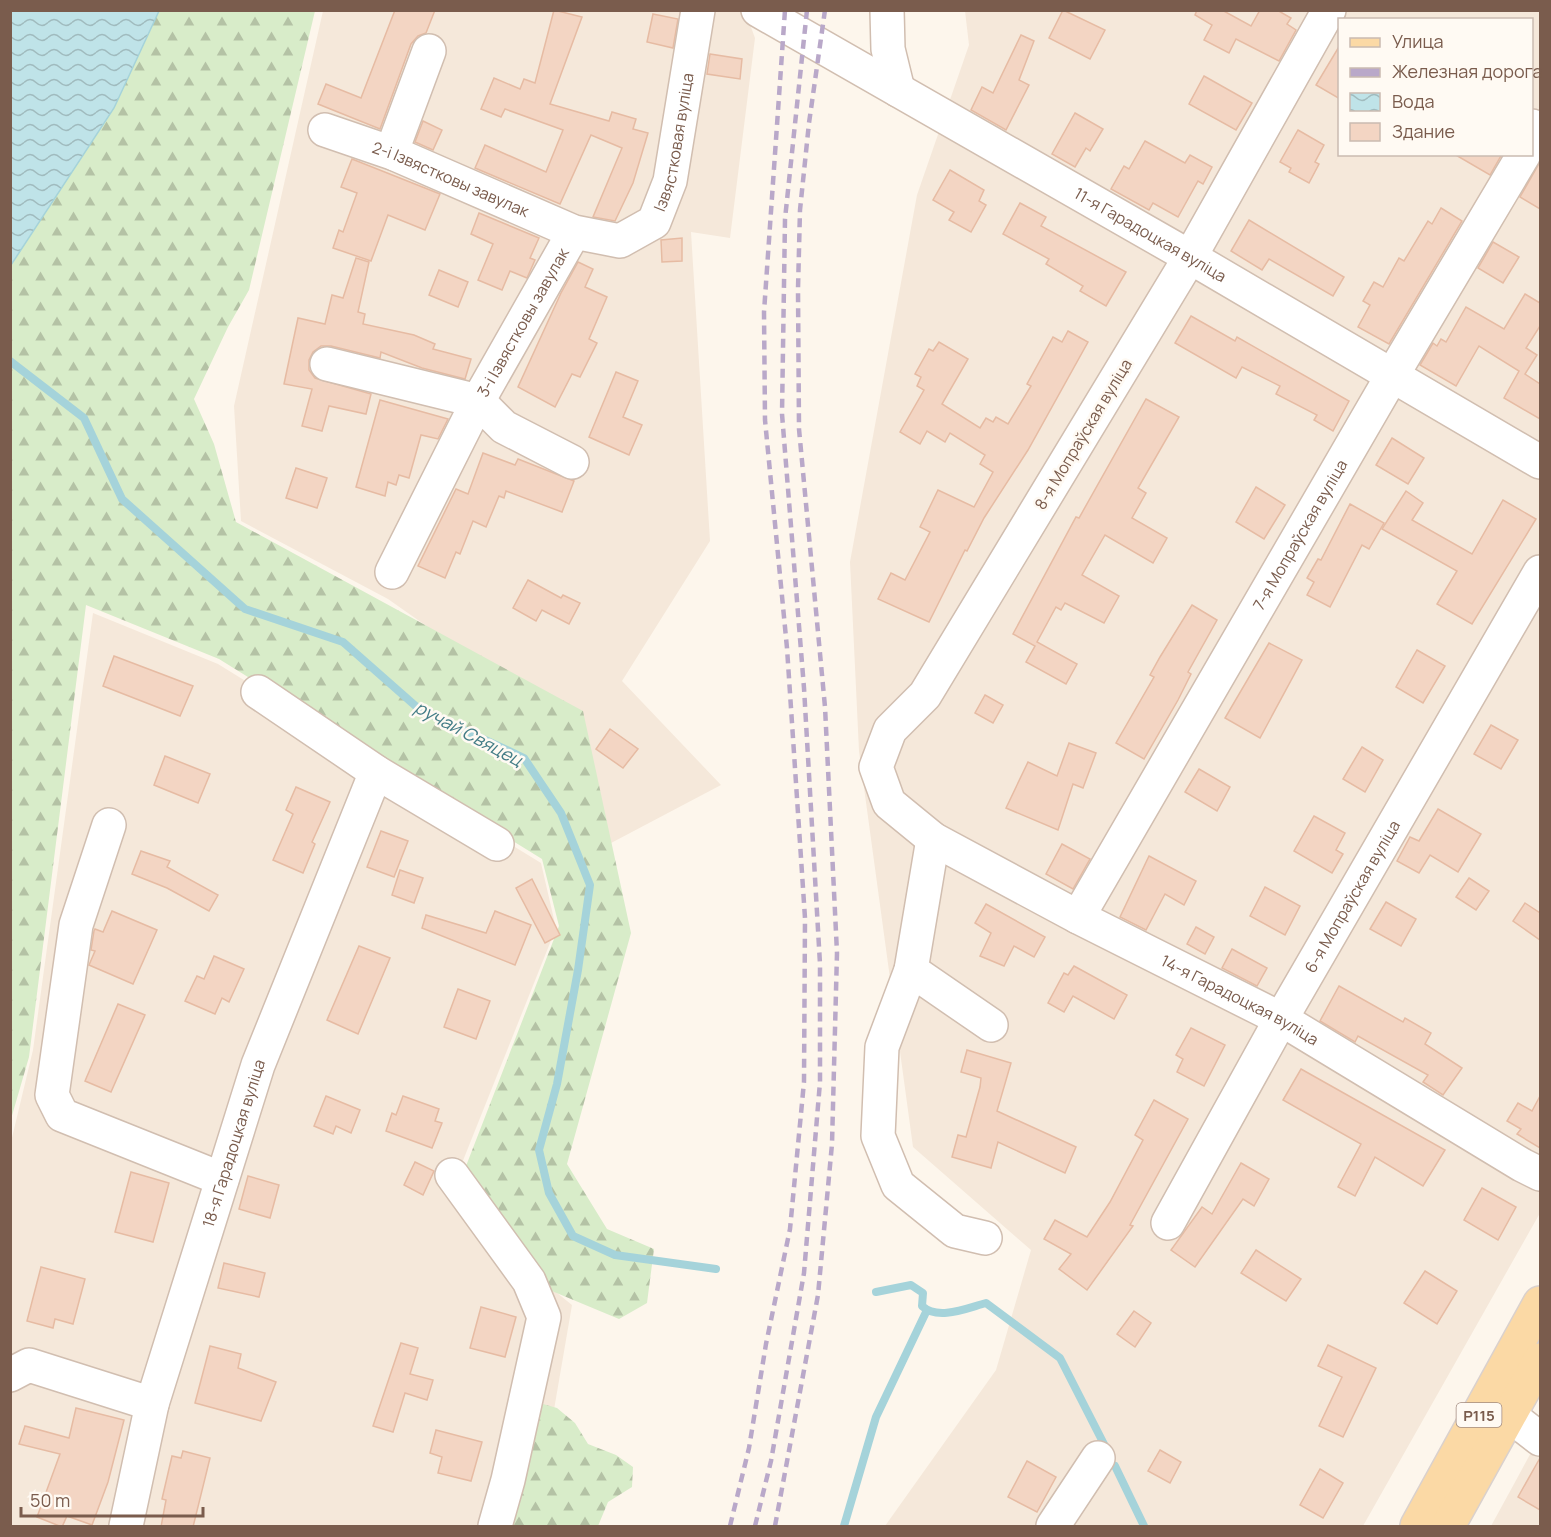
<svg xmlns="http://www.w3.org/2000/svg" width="1551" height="1537" viewBox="0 0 1551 1537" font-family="Manrope,sans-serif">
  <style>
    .residential { fill: #f5e8da; fill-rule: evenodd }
    .forest { fill: url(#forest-firs) }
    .water { fill: url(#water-waves); stroke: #a5d3da; stroke-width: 1.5 }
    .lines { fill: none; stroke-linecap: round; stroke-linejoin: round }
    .stream { stroke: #a5d3da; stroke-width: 8 }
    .building { fill: #f3d5c3; stroke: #e6bba3; stroke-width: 1.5 }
    .minor-casing { stroke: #d1beb0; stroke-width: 36 }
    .major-casing { stroke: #dad1cd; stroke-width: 36 }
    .minor { stroke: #fff; stroke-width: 33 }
    .major { stroke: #fbd9a5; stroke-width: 33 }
    .rail { stroke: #b9a8c9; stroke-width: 4.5; stroke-dasharray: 9 6; stroke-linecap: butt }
    .labels { text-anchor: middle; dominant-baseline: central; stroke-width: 5; stroke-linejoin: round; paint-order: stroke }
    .shield { fill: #fffaf3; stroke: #a28b7f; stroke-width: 1.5 }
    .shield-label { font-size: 15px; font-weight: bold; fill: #7a5c4d }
    .street-label { font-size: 16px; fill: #7a5c4d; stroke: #fffaf3 }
    .water-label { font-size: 18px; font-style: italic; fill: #437c86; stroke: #fffaf3 }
  </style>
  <defs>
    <pattern id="forest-firs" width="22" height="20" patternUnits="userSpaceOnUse" patternTransform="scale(1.5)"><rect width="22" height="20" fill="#d8ecc9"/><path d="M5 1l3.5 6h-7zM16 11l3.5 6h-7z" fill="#b4c2a5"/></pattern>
    <pattern id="water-waves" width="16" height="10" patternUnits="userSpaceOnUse" patternTransform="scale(1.5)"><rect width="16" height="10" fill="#bfe3e8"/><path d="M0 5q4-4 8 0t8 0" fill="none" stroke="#a0bbbe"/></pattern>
  </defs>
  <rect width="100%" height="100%" fill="#fdf6ec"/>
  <g class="residential">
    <path d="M323,11H745L755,38L730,238L691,232L710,541L622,681L721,785L594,852L553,715L388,599L241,521L234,406Z"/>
    <path d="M965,11H1540V1213L1363,1526H885L996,1370L1031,1250L913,1147L859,751L850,562L917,195L969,45ZM1340,20H1532V154H1340Z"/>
    <path d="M93,613L218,664L541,863L556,928L462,1163L515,1259L572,1305L534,1526H11L10,1146L33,1050Z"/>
    <path d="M1540,1436V1526H1491L1514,1484Z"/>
  </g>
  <g class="forest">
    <path d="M159,11H315L249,290L228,327L194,399L214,444L236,522L583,711L631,933L567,1164L607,1229L654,1249L647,1303L619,1319L535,1284L466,1166L559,926L542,859L219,659L86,605L29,1057L11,1119V265L61,187Z"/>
    <path d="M543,1404L557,1408L575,1423L588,1444L616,1455L633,1467L632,1487L608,1502L598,1526H510Z"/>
  </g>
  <path class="water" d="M11,10L159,11L114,108L11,265Z"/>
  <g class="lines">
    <g class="stream">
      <path d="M10,361L84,418L122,499L245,609L343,642L419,709L524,758L561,813L590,885L578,970L557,1084L539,1150L549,1193L573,1236L615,1255L716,1269"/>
      <path d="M876,1292L911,1285L923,1293L922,1306C938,1321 967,1308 986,1303L1060,1358L1107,1450"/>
      <path d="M1115,1466L1144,1526"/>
      <path d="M844,1526L876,1417L927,1310"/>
    </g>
  </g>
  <g class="building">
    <path d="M395,10H435L426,33L418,36L411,44L380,129L318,104L326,84L361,98Z"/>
    <path d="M554,10L582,17L550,104L609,121L612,112L636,119L633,129L648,133L633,183L615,221L593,217L622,148L591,135L560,204L475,168L485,145L546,172L563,130L505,109L501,117L481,109L494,78L520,89L524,79L535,83Z"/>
    <path d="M1063,10L1105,30L1090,59L1049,38Z"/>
    <path d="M1197,10H1222L1251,26L1260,10H1277L1291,18L1287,24L1296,30L1279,61L1236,39L1229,53L1204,40L1212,25L1195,15Z"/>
    <path d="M653,14L678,19L673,48L647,42Z"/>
    <path d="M1021,35L1034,41L1019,80L1029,85L1006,130L971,110L982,87L993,93Z"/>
    <path d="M1340,45V99L1316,85Z"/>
    <path d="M710,54L742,59L740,79L707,74Z"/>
    <path d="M1204,76L1252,103L1236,130L1189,104Z"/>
    <path d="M1075,113L1103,129L1090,151L1086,148L1075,167L1052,154Z"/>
    <path d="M423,121L442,130L433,150L415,142Z"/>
    <path d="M1298,130L1324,145L1315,162L1319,164L1309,183L1289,172L1291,168L1280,162Z"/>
    <path d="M1145,141L1185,163L1190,155L1212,167L1203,184L1198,181L1178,217L1153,203L1149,210L1111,189L1124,166L1129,169Z"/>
    <path d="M1454,154H1502L1490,175Z"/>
    <path d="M352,159L440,194L425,230L388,215L371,261L333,248L339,230L343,232L357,193L341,187Z"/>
    <path d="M1540,162V209L1520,197Z"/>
    <path d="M950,170L984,190L979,201L986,205L971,232L949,220L954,212L933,200Z"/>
    <path d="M1020,203L1046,217L1041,226L1126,272L1106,306L1080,291L1083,286L1046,264L1049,259L1003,234Z"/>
    <path d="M1441,208L1462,221L1389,344L1358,327L1370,305L1363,301L1374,282L1383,287L1399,258L1404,261L1428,221L1432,224Z"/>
    <path d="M479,213L539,238L530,258L535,260L527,278L510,271L502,290L478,280L493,244L471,234Z"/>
    <path d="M1249,220L1344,277L1333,296L1269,259L1262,270L1231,251Z"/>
    <path d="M682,238V261L662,262L661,240Z"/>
    <path d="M1493,242L1519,257L1503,283L1478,268Z"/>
    <path d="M356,258L369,262L358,312L365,314L363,324L414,335L435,344L433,349L471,359L465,379L422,368L381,352L380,358L331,346H321L313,352L309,360V370L315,378L371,394L366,414L329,406L322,431L302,426L312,389L284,384L298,318L325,324L332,295L343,298Z"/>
    <path d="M578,262L593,269L585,287L607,297L589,339L597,343L580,377L572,374L555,407L518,387L561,293Z"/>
    <path d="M439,270L468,282L458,307L429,295Z"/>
    <path d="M1525,294L1540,303V326L1526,348L1537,355L1525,374L1540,384V419L1504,398L1519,371L1479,346L1456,386L1420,365L1433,343L1437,346L1441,339L1446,342L1466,307L1504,329Z"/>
    <path d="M1191,316L1235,341L1237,337L1349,401L1333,431L1314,420L1317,415L1276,394L1280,386L1242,367L1236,378L1175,343Z"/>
    <path d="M1068,331L1088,342L1028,450L984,518L967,551L965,550L929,622L878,599L891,573L905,580L930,532L920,527L938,490L974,507L993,472L980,464L985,455L950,433L945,442L927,431L920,444L900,432L924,390L917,386L921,377L915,374L929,349L933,351L939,342L968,359L942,404L980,428L986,418L993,422L996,417L1008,424L1031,386L1027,384L1053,337L1062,342Z"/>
    <path d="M616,372L638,381L623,417L642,425L629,455L589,437Z"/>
    <path d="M1146,399L1179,417L1138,488L1146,493L1132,518L1167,538L1153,563L1105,535L1082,575L1119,596L1104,623L1065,603L1061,610L1056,607L1037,642L1077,664L1066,684L1026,662L1035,646L1013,634L1076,517L1079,518Z"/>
    <path d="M380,400L448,419L438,439L421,435L409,478L399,475L396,485L388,482L385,496L356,487Z"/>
    <path d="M1392,438L1424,458L1408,484L1376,465Z"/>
    <path d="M483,453L515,465L518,459L574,481L562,512L506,491L504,498L499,496L486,527L473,521L460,554L456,552L445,578L418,566L456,489L468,494Z"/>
    <path d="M296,468L327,478L317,508L286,498Z"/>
    <path d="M1256,487L1285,505L1264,539L1236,522Z"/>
    <path d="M1406,491L1423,503L1412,520L1472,554L1503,500L1536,519L1472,624L1437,604L1457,571L1382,529Z"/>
    <path d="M1350,504L1384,523L1369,549L1362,545L1330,607L1307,595L1314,582L1307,578L1318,559L1321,560Z"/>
    <path d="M528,580L561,598L563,595L580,603L569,624L542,610L536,621L513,608Z"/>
    <path d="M1192,605L1217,620L1188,672L1191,674L1178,700L1144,759L1116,743L1154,677L1150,675L1160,657Z"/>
    <path d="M1269,643L1302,660L1260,738L1225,718Z"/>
    <path d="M1417,650L1445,666L1423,703L1396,687Z"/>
    <path d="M114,656L193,686L180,716L103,686Z"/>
    <path d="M985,695L1003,705L993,723L975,713Z"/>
    <path d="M1491,725L1518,740L1501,769L1474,754Z"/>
    <path d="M610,729L638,749L623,768L596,749Z"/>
    <path d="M1069,743L1096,753L1083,788L1073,784L1058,830L1006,808L1028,762L1057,776Z"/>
    <path d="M1362,747L1383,760L1365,792L1343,779Z"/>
    <path d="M165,756L210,774L198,803L154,785Z"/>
    <path d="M1199,769L1230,787L1217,811L1185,792Z"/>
    <path d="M296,787L330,802L312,842L315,844L303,873L273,860L293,814L286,810Z"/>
    <path d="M1438,809L1481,834L1458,872L1430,855L1419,873L1397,861L1410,837L1419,841Z"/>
    <path d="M1314,816L1345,833L1336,850L1343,854L1332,873L1294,851Z"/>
    <path d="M381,831L408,841L394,877L367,867Z"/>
    <path d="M1062,844L1090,859L1073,889L1046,874Z"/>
    <path d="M141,851L170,861L167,867L218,895L209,911L167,888L132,874Z"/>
    <path d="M1149,856L1196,881L1184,905L1165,894L1146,930L1120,917Z"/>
    <path d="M400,870L423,878L414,903L392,895Z"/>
    <path d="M1469,878L1489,891L1476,910L1456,897Z"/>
    <path d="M532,879L560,935L545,943L516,888Z"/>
    <path d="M1265,887L1300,906L1285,935L1250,916Z"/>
    <path d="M1386,902L1416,919L1401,946L1370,929Z"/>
    <path d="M1525,903L1540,913V940L1513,921Z"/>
    <path d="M986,904L1045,937L1034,957L1014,946L1004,966L980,956L991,933L975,923Z"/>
    <path d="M112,911L157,930L133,984L89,965L95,951L91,950L94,931L95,929L103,932Z"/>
    <path d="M495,911L531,925L515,965L422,928L426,915L486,933Z"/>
    <path d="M1196,927L1214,937L1205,954L1187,944Z"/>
    <path d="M359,946L390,958L358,1034L327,1020Z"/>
    <path d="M1232,949L1267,968L1257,986L1222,968Z"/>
    <path d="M214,956L244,969L229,1002L222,998L215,1014L185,1001L197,976L204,979Z"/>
    <path d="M1074,966L1127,995L1114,1019L1073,996L1064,1012L1048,1003L1064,973L1068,975Z"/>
    <path d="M1339,986L1403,1022L1405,1018L1431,1033L1425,1044L1462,1068L1443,1095L1423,1082L1428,1075L1358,1036L1355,1042L1320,1021Z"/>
    <path d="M458,989L490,1001L476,1039L444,1027Z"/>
    <path d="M118,1004L145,1015L111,1092L85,1081Z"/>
    <path d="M1191,1028L1225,1045L1204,1086L1177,1072L1183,1059L1176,1055Z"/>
    <path d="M967,1050L1011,1063L997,1111L1076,1147L1065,1173L998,1142L991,1168L952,1157L958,1135L966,1137L980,1087L981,1078L961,1072Z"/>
    <path d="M1301,1069L1445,1150L1423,1186L1375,1157L1355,1196L1338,1187L1361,1144L1283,1100Z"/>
    <path d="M326,1096L360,1110L351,1133L336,1126L333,1134L314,1126Z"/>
    <path d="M403,1096L439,1109L435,1121L442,1123L432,1148L386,1131L392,1113L396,1115Z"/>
    <path d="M1540,1096V1148L1517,1134L1521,1129L1507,1121L1518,1103L1532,1111Z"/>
    <path d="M1154,1100L1188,1119L1130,1225L1133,1226L1087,1290L1059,1269L1071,1254L1044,1239L1055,1220L1087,1237L1110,1202L1143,1140L1135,1135Z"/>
    <path d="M415,1162L434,1171L423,1195L404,1185Z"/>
    <path d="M1241,1163L1269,1179L1254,1206L1243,1199L1195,1267L1171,1250L1202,1207L1212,1214Z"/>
    <path d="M131,1172L169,1183L153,1242L115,1232Z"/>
    <path d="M248,1176L279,1185L270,1218L239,1209Z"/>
    <path d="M1482,1188L1516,1207L1498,1240L1464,1220Z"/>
    <path d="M1256,1250L1301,1279L1286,1301L1241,1273Z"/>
    <path d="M224,1263L265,1273L259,1297L218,1288Z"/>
    <path d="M41,1267L85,1279L73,1324L55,1319L53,1328L27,1321Z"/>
    <path d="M1425,1271L1457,1291L1437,1324L1404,1303Z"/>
    <path d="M481,1307L516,1317L505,1357L470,1348Z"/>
    <path d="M1134,1311L1151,1323L1135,1347L1117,1334Z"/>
    <path d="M401,1343L418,1348L410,1374L433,1380L427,1400L405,1393L393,1432L373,1426Z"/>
    <path d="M1328,1345L1376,1368L1343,1437L1319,1426L1342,1377L1318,1366Z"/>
    <path d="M210,1346L241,1354L238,1368L276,1382L261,1421L195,1403Z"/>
    <path d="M76,1408L124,1420L108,1482L92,1525L67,1516L62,1527L37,1517L60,1454L19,1444L25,1426L69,1438Z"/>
    <path d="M436,1430L482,1442L471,1481L438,1473L442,1457L430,1453Z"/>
    <path d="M1160,1450L1181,1462L1170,1483L1148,1471Z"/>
    <path d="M183,1451L210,1458L193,1527H161L166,1500L162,1499L172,1456L181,1458Z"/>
    <path d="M1540,1458V1510L1518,1497Z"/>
    <path d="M1027,1461L1056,1477L1037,1512L1008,1497Z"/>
    <path d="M1320,1469L1343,1483L1323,1518L1300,1505Z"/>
  </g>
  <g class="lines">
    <defs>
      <g id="minor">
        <path id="s1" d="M758,10L1190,257L1540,462"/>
        <path d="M887,10L888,49L898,90"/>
        <path id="s2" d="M1329,10L1190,257L925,695L890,730L876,767L889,803L933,839L1078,917L1281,1019L1522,1165L1540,1174"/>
        <path d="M1532,126L1540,132"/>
        <path id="s3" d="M325,130L395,154L574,232L620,241L654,222L670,181L698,10"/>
        <path d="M395,154L396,140L429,51"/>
        <path id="s4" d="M327,364L478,401L574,232"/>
        <path d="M392,572L478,401L504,427L572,462"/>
        <path d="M258,692L376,772L497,844"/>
        <path d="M109,825L76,925L52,1095L62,1115L222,1179"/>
        <path d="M933,839L911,970L882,1047L878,1136L898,1185L955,1231L985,1238"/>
        <path id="s5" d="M1078,917L1396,369L1524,154"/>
        <path d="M911,970L991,1025"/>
        <path d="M452,1175L529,1281L544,1317L508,1480L495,1526"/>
        <path id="s6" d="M1168,1223L1281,1019L1540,572"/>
        <path d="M10,1375L29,1365L152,1404"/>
        <path d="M1486,1402L1509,1415L1540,1439"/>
        <path id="s7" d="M126,1526L152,1404L258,1065L376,772"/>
        <path d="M1053,1526L1098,1458"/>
      </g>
      <g id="major">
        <path d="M1417,1526L1540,1303"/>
        <path d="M1448,1526L1540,1360"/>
      </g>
    </defs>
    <use href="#minor" class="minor-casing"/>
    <use href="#major" class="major-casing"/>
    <use href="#minor" class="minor"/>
    <use href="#major" class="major"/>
    <g class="rail">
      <path d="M730,1526L749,1448L766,1344L790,1229L804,1082L805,918L787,648L765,420L764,312L785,10"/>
      <path d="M755,1526L771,1461L804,1273L820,1082V964L804,688L782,414L785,219L807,10"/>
      <path d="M775,1526L818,1295L832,1144L837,953L825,707L799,429L798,289L800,210L809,123L825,10"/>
    </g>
  </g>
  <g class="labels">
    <rect class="shield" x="1456.5" y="1403" width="45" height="24" rx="4.5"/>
    <g class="shield-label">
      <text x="1479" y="1415">Р115</text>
    </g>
    <g class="street-label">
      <text stroke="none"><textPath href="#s3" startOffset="438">Ізвястковая вуліца</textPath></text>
      <text stroke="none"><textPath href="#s3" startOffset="135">2-і Ізвястковы завулак</textPath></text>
      <text stroke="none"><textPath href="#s1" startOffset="452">11-я Гарадоцкая вуліца</textPath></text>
      <text stroke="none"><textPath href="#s4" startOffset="246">3-і Ізвястковы завулак</textPath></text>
      <text transform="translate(1083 434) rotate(-59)">8-я Мопраўская вуліца</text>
      <text stroke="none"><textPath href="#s5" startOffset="442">7-я Мопраўская вуліца</textPath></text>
      <text stroke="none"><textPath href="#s6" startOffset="375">6-я Мопраўская вуліца</textPath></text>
      <text stroke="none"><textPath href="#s2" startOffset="1326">14-я Гарадоцкая вуліца</textPath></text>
      <text stroke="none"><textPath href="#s7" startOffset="398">18-я Гарадоцкая вуліца</textPath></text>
    </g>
    <g class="water-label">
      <text transform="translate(469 733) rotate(28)">ручай Свяцец</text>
    </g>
  </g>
  <rect width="1551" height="1537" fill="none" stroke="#7a5c4d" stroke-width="24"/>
  <rect x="1338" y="18" width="195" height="138" fill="#fffaf3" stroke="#cabbb1" stroke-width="1.5"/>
  <rect x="1350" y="38" width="30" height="9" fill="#fbd9a5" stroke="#cabbb1" stroke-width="1.5"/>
  <text x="1392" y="48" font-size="18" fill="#7a5c4d">Улица</text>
  <rect x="1350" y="68" width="30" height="9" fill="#b9a8c9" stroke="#cabbb1" stroke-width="1.5"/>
  <text x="1392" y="78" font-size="18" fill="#7a5c4d">Железная дорога</text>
  <rect x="1350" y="93" width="30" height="18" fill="url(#water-waves)" stroke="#cabbb1" stroke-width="1.5"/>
  <text x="1392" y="108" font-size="18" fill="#7a5c4d">Вода</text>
  <rect x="1350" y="123" width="30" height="18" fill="#f3d5c3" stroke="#cabbb1" stroke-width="1.5"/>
  <text x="1392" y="138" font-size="18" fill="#7a5c4d">Здание</text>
  <path d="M21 1507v9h182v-9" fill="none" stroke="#7a5c4d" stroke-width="3"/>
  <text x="30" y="1507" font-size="18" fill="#7a5c4d" stroke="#fffaf3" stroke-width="4.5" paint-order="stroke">50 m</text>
</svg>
